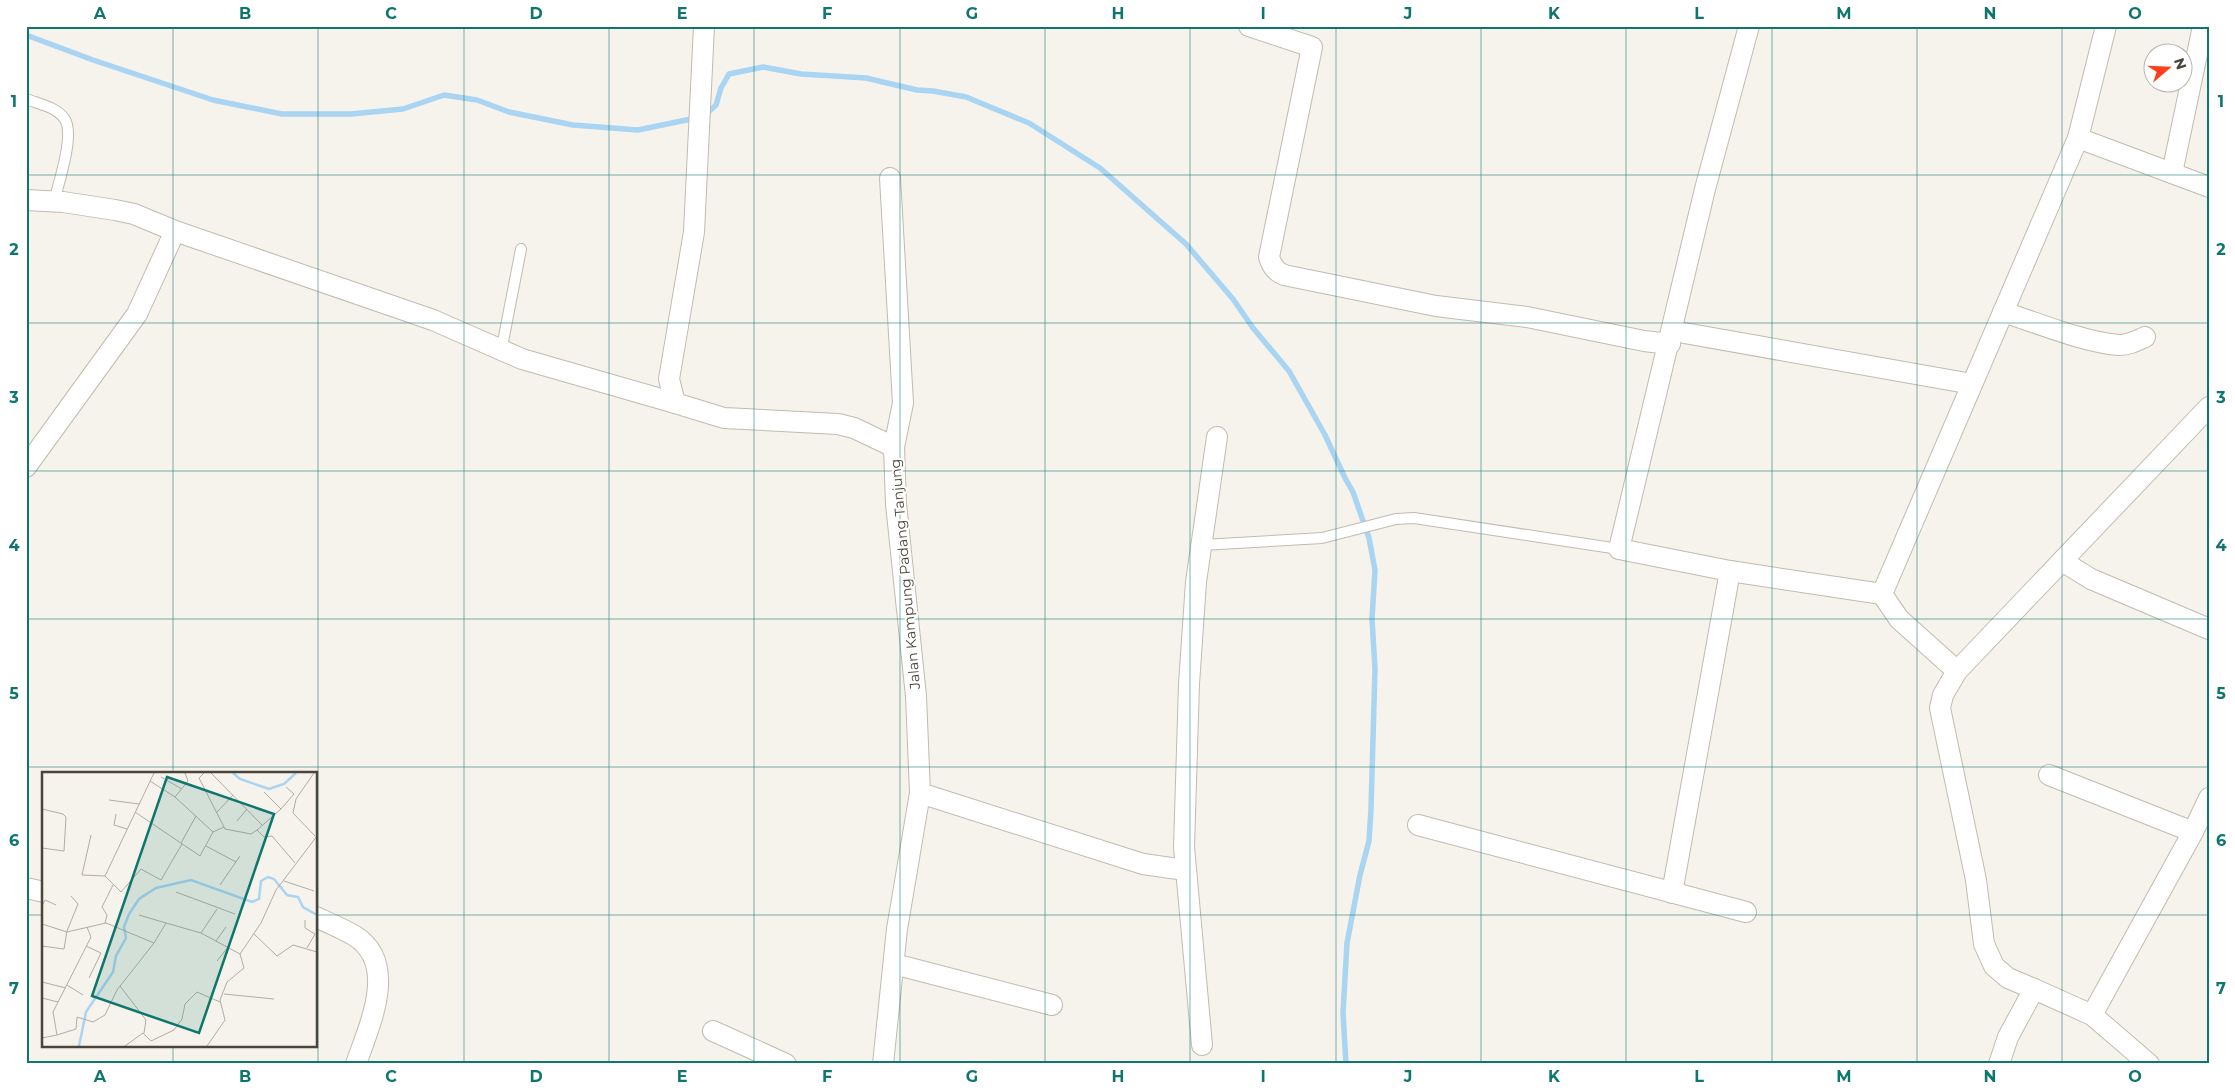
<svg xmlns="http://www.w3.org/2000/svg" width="2235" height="1090" viewBox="0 0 2235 1090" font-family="Montserrat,sans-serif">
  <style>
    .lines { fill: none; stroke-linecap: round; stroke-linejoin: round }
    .stream { stroke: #a9d4f2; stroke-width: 5.5 }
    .lane-casing { stroke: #c2bbae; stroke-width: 12 }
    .street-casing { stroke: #c2bbae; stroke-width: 22 }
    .lane { stroke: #fff; stroke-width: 10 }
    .street { stroke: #fff; stroke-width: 20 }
    .grid { fill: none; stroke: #0f766e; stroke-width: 1; stroke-opacity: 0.55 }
    .labels { text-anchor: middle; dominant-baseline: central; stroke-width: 4; stroke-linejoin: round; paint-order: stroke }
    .street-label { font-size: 14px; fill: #4b4439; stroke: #fff }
    .inset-river { fill: none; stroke: #a9d4f2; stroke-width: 2.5 }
    .inset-road { fill: none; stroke: #b2ada4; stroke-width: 1 }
    .view { fill: #0f766e; fill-opacity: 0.15; stroke: #0f766e; stroke-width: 2.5 }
    .inset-edge { fill: none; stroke: #4b4439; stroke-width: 2.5 }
    .neatline { fill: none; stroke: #0f766e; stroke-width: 2 }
    .grid-label { font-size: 16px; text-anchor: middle; font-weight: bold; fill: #0f766e }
  </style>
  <rect width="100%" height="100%" fill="#f6f3ec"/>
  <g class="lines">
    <g class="stream">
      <path d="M26,35L93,60L213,100L282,114H351L403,109L444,95L477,100L509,112L573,125L638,130L696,118"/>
      <path d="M705,115L716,105L721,88L729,74L763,67L801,74L866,78L917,90L933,91L966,97L1029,123L1100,168L1186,244L1233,299L1253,328L1289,371L1325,435L1345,478L1353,492L1369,538L1375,570L1372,619L1375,669L1371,809L1369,841L1360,875L1347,943L1343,1013L1346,1064"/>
    </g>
    <defs>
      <g id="lane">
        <path d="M26,99C39,104 56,107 64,118C76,133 58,184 54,202"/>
        <path d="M501,352L521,249"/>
        <path d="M1202,545L1322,538L1396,519L1414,518L1619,549"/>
      </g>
      <g id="street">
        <path d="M704,26L694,232L669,379L675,403L724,418L838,424L854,428L894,447L896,504L916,696L920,793L897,929L883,1064"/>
        <path d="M1249,26L1312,47L1269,257C1272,266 1275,271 1284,275L1436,306L1527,317L1644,341L1670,344"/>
        <path d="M1749,26L1705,189L1619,549L1730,571L1882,594"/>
        <path d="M2078,138L2209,187"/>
        <path d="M2172,173L2203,26"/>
        <path d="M890,178L903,403L894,447"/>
        <path d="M26,200L63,202L115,210L134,214L175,231L433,320L522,359L675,403"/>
        <path d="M2003,312C2038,323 2083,342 2119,345C2129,345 2136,341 2145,337"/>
        <path d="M1673,331L1972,384"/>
        <path d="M26,467L137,314L175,231"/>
        <path d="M2062,561L2091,579L2209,629"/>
        <path d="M1957,671L1899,619L1882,594L2078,138L2106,26"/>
        <path d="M2049,775L2193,832"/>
        <path d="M920,793L1143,864L1185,870"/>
        <path d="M1418,825L1746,912"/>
        <path d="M26,888L44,892"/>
        <path d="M1672,893L1730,571"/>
        <path d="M316,917C329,923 343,929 355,936C399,964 369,1026 356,1064"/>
        <path d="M894,964L1052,1005"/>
        <path d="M2034,989L2008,978L1994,966L1984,944L1976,880L1940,708L1943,695L1957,671L2209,407"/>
        <path d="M2092,1015L2193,832L2209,798"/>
        <path d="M713,1031L786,1064"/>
        <path d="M1202,1045L1184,847L1189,684L1196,582L1217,437"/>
        <path d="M1999,1064L2008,1037L2034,989L2092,1015L2149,1064"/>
      </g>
    </defs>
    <use href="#lane" class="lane-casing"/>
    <use href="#street" class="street-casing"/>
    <use href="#lane" class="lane"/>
    <use href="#street" class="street"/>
  </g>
  <path class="grid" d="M173,26V774M318,26V1064M464,26V1064M609,26V1064M754,26V1064M900,26V1064M1045,26V1064M1190,26V1064M1336,26V1064M1481,26V1064M1626,26V1064M1772,26V1064M1917,26V1064M2062,26V1064M26,175H2209M26,323H2209M26,471H2209M26,619H2209M26,767H2209M26,915H44M316,915H2209M173,1046V1064"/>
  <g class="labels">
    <g class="street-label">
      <text transform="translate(905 574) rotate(-95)">Jalan Kampung Padang Tanjung</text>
    </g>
  </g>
  <g transform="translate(42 772)">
    <rect width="275" height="275" fill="#f6f3ec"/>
    <path class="inset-river" d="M191,1L198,7L227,17L242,12L254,1M37,274L44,240L71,200L74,184L84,166L82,155L87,142L97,127L114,116L149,108L210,130L217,127L219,109L226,105L232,107L245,123L256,125L261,135L275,143"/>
    <path class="inset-road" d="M162,1L157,6L183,57L209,62L215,58M169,1L220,53M272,1L254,27L251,41L273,64M119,5L140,17M108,9L133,25L171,60L182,55M222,20L239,37L215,58L222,65L230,64L253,91M133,25L146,9L143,1M67,28L97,32M0,37L21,42L24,45L22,79L0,76M239,37L252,22L244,15M93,40L158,84L171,60M174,41L191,23M74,42L72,53L85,57M195,49L205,37M49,63L40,103L63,104L79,120L99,97L119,108L140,72M139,71L154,44M164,74L194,90M63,104L112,1M242,109L272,119M178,113L198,84M134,120L193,142M0,134L3,128L14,133M97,143L124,151M263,148V156L273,162L265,176M63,151L65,143L60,135L71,113M0,152L25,160L64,151L112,171L124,151L159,161L198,182M159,161L175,137M212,162L235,184L251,173L275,180M174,169L184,155M0,174L22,177L25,159L36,132L29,124M44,174L59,181L47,206M198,182L219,151L234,118L275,64M175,189L186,175M0,210L24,216M25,213L41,223M78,214L104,248L102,261M182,222L232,227M0,226L16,230M15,263L34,257L35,245L51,250L63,243L75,218L112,171M0,266L15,263L11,240L49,165L45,155M83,274L101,261L109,269L132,258L140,247L143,232L155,220L178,230M165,274L183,248L178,228L185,210L202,196L198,182"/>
    <path class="view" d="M125,5L232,42L157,261L50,224Z"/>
    <rect width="275" height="275" class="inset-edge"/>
  </g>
  <rect width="2235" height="1090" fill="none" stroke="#ffffff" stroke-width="55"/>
  <g transform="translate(2168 68) rotate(71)"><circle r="24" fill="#ffffff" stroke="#b7b4b0"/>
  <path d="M0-4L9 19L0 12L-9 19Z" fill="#fc3f1d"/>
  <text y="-8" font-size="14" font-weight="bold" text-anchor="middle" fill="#4b4439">N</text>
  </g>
  <rect x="28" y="28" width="2180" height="1034" class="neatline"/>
  <g class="grid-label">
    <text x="100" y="19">A</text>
    <text x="245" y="19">B</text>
    <text x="391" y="19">C</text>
    <text x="536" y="19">D</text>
    <text x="682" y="19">E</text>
    <text x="827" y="19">F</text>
    <text x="972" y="19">G</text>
    <text x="1118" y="19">H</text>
    <text x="1263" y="19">I</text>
    <text x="1408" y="19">J</text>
    <text x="1554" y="19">K</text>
    <text x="1699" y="19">L</text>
    <text x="1844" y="19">M</text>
    <text x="1990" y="19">N</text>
    <text x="2135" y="19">O</text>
    <text x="14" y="107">1</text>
    <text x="2221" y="107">1</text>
    <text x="14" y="255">2</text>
    <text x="2221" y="255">2</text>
    <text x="14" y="403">3</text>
    <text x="2221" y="403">3</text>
    <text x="14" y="551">4</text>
    <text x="2221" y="551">4</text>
    <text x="14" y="699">5</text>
    <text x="2221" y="699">5</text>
    <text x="14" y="846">6</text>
    <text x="2221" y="846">6</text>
    <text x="14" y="994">7</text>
    <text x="2221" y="994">7</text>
    <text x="100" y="1082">A</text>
    <text x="245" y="1082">B</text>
    <text x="391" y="1082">C</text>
    <text x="536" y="1082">D</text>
    <text x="682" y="1082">E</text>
    <text x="827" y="1082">F</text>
    <text x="972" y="1082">G</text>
    <text x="1118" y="1082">H</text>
    <text x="1263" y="1082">I</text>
    <text x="1408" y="1082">J</text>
    <text x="1554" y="1082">K</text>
    <text x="1699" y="1082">L</text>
    <text x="1844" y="1082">M</text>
    <text x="1990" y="1082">N</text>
    <text x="2135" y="1082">O</text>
  </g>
</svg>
